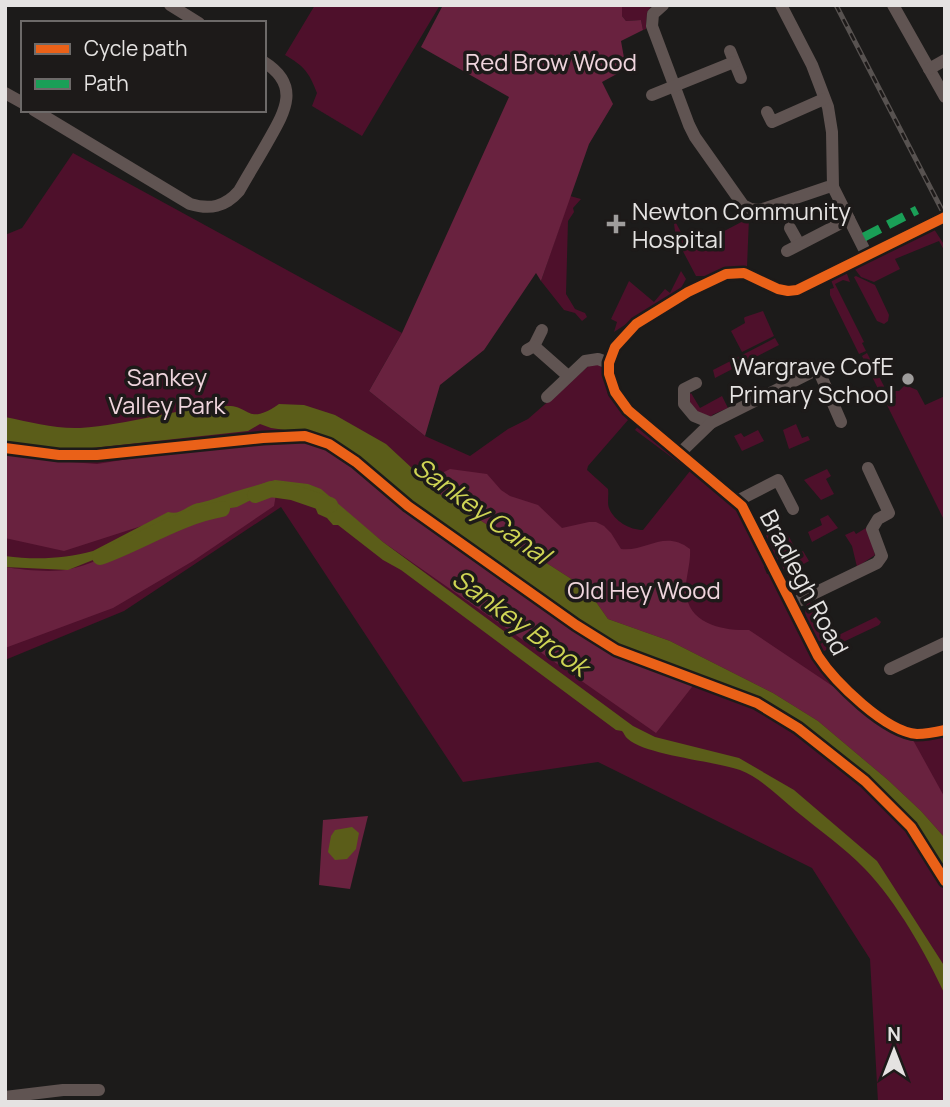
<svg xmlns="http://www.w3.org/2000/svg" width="950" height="1107" viewBox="0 0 950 1107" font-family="Manrope,sans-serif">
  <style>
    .green { fill: #4e102b }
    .forest { fill: #69223f }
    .water { fill: #5b5d19 }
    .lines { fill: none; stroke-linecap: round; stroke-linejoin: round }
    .river { stroke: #5b5d19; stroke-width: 16 }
    .minor { stroke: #605452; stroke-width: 12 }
    .rail-casing { stroke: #575250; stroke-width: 5 }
    .rail { stroke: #1d1a19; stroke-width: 2.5; stroke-dasharray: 8; stroke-linecap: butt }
    .quiet { stroke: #1a9f57; stroke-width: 9; stroke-dasharray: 18 9; stroke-linecap: butt }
    .cycleway-casing { stroke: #1d1a19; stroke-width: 15 }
    .cycleway { stroke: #ea6118; stroke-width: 10 }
    .poi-dot { fill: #9f9d9c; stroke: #1d1a19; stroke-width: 2.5 }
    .labels { text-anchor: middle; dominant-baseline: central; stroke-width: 7; stroke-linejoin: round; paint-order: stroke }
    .park-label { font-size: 24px; fill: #efd5dd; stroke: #1d1a19 }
    .poi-label { font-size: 24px; fill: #e5e3e2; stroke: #1d1a19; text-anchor: start }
    .street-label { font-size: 24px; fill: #e5e3e2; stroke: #1d1a19 }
    .water-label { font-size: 26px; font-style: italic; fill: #ced454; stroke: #1d1a19 }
  </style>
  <rect width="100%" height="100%" fill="#1c1b1a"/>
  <g class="green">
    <path d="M315,5H440L362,136L312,106L317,93C309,72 304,66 285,55Z"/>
    <path d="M622,5H652L647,13L646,29L643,30L641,20L626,21L622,16Z"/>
    <path d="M73,153L402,333L369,391L425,436L470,456L508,429L528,419L592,363L603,366L608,395L628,420L588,466L587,470L608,489C609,495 607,503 609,508C614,521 630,530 643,530L690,471L635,430L638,426L736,507L768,564L764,567L767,574L771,573L826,677L835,689L912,740L945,737V1102H878L870,959L812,868L598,762L463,782L281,507L124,611L5,660V235L22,228Z"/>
    <path d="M570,196L581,199L573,208L574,212L568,221L566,294L575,309L585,313L587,317L582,321L575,313L564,310L541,281Z"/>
    <path d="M749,218L747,267H728L708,276H696L676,238L674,224L676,223L690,249Z"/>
    <path d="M934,229L945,246V252L939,241L895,259L900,269L874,282L861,277L854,268Z"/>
    <path d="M681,271L686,279L681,288L614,332L617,322L611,319L629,281L654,302L665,289L670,293Z"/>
    <path d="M844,274H847L850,282L843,280L835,284L864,342L862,343L866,351L859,354L830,295V289L834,288L831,280Z"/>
    <path d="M856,276L875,285L889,315L888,321L884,324L877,321L854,277Z"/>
    <path d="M763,311L774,336L742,352L731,331L745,323L744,318L745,317Z"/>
    <path d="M775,338L779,345L715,378L713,370Z"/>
    <path d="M867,353L890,398L884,401L862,356Z"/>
    <path d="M905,385L917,390L925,405L945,396V522L886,403L896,398L893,391H899Z"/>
    <path d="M691,393L700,408L722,396L728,408L712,415L713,417L695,412L687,397Z"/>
    <path d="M796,424L802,438L808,436L810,440L789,449L783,430Z"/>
    <path d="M758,430L764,441L742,451L734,436L741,433L744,437Z"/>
    <path d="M827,469L831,476L826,479L834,494L821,500L804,480Z"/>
    <path d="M828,515L838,528L812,542L808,532L822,525L820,519Z"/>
    <path d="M779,527L787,533L796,550L777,560L765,533Z"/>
    <path d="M866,528L868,530L875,555L857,567L852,546L845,535L854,531L856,534Z"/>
    <path d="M803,551L809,561L791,571L799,588L810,581L813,585L797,595L780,562Z"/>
    <path d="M809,600L827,638L818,642C811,629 799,614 809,600Z"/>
    <path d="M876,617L881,622L879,625L822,652L820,644Z"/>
  </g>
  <g class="forest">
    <path d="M443,5H622V16L626,21L641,20L643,30L621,41L626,69L602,82L613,104L589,144L541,281L536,273L484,350L440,385L425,436L369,391L402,333L509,97L421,47Z"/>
    <path d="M299,432L328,440L354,456L412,505L602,640L637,657L699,678L656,733L383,542L322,492L281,481L64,551L5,538V453L45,460L97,464Z"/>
    <path d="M450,469L487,474L501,490L510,496L538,505L562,528L589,522H596L604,526L611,533L621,549C647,552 664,529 690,549C691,564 685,578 686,592C688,624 723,631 749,630L913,740L945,798V838L921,811L888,780L818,721L773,693L670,641L608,619L587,589L441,495L440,486L444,472Z"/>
    <path d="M269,491L276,494L274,506L193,561L113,608L5,648V567C23,570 53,573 70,569C108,561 141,535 178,522C209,511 240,508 269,491Z"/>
    <path d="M368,816L350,889L319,885L323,820Z"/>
  </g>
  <g class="water">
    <path d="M279,404L304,405L335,415L386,444L441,495L587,589L608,619L670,641L773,693L818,721L888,780L921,811L945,838V876L924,838L890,799L864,774L770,707L745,695L616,648L497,566L412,505L339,445L328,440L299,432L271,428L260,424L248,431L83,449L52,448L5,442V417C30,422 55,429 80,428C129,425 176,408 225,406C251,404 246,427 279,404Z"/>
    <path d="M275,480L308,484L321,489L383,542L633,726L655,737L739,758L794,790L877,861L945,967V995C927,955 896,901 865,869C845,848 819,830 796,811C779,797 761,778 740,770C714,761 645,755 628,739C625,737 624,733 622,731L616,730L401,570L383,560L338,525H333L327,518L318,514L311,497L273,489L237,507L206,512L181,520L128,546L68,570L5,567V556C35,560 64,559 93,551L168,512C181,516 188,504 199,503C213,500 223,495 237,491C249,487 263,484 275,480Z"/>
    <path d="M352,827L359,833L356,849L347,859L335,860L328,852L331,836L335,830Z"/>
  </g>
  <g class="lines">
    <g class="river">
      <path d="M255,495L271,489L292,492L330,505"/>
      <path d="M100,557C142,542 178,517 222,509"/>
    </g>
    <g class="minor">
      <path d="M170,5L199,23"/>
      <path d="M663,5L653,14L652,26L689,125L695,137L743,205L751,209L760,210L828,187H833"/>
      <path d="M781,5L812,65L828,107L832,132L833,187L867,255"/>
      <path d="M893,5L945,97"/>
      <path d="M730,51L741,78"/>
      <path d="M929,69L945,60"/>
      <path d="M5,93L23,103"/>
      <path d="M652,95L734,62"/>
      <path d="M34,110L190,204C210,210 225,207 239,191C248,175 258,159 267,143C284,113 302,86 264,62"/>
      <path d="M767,112L772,122L824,99"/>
      <path d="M945,217L797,290L788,291L778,289L744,273L726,274L688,292L636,324L615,347L609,363V374L615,392L628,410L742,506L818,656C835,682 886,732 917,734C926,734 936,732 945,730"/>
      <path d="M790,228L799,244"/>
      <path d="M787,251L849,219"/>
      <path d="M534,346L542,330"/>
      <path d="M527,350L534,346L568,376"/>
      <path d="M696,383L684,389V404L694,416L711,423"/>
      <path d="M547,397L585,361L598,359L609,363"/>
      <path d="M680,453L711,423L818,369L841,422"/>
      <path d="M737,501L778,480L793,509"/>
      <path d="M792,604L877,563L882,556L872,529L878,519L889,513L868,468"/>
      <path d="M890,669L945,643"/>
      <path d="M5,1097L63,1090H99"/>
    </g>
    <defs>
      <path id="rail" d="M836,5L945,216"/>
    </defs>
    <use href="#rail" class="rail-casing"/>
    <use href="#rail" class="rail"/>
    <path class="quiet" d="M864,237L917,210"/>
    <defs>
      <g id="cycleway">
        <path d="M945,217L797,290L788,291L778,289L744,273L726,274L688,292L636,324L615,347L609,363V374L615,392L628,410L742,506L818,656C835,682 886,732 917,734C926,734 936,732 945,730"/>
        <path d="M5,448L59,455H97L263,438L305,436L329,444L356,462L408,506L576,625L616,650L757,703L798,728L865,781L911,827L945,881"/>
      </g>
    </defs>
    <use href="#cycleway" class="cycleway-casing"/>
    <use href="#cycleway" class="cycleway"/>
  </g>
  <g class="poi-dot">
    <path d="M612.5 213.5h7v7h7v7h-7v7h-7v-7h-7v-7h7z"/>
    <circle cx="908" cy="379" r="7"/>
  </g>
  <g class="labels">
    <g class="park-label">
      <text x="551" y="61">Red Brow Wood</text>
      <text x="167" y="376">Sankey<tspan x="167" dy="28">Valley Park</tspan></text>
      <text x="644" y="589">Old Hey Wood</text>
    </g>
    <g class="poi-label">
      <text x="632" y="210">Newton Community<tspan x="632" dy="28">Hospital</tspan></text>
      <text x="894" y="365" text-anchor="end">Wargrave CofE<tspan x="894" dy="28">Primary School</tspan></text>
    </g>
    <g class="street-label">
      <text transform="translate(805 582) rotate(62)">Bradlegh Road</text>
    </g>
    <g class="water-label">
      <text transform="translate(482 510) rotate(36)">Sankey Canal</text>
      <text transform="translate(521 622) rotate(36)">Sankey Brook</text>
    </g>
  </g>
  <rect width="950" height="1107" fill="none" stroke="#e5e3e2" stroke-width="14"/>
  <rect x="21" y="21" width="245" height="91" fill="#1d1a19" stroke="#6d6a69" stroke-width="2"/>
  <rect x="35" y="44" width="35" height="10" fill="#ea6118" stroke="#6d6a69" stroke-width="2"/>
  <text x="84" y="56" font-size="21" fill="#e5e3e2">Cycle path</text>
  <rect x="35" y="79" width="35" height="10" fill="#1a9f57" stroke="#6d6a69" stroke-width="2"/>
  <text x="84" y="91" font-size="21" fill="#e5e3e2">Path</text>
  <g transform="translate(894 1051)" stroke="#1d1a19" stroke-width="5" paint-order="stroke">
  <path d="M0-5L12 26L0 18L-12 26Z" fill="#e5e3e2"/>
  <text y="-10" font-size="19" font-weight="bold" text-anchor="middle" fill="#e5e3e2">N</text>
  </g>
</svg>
